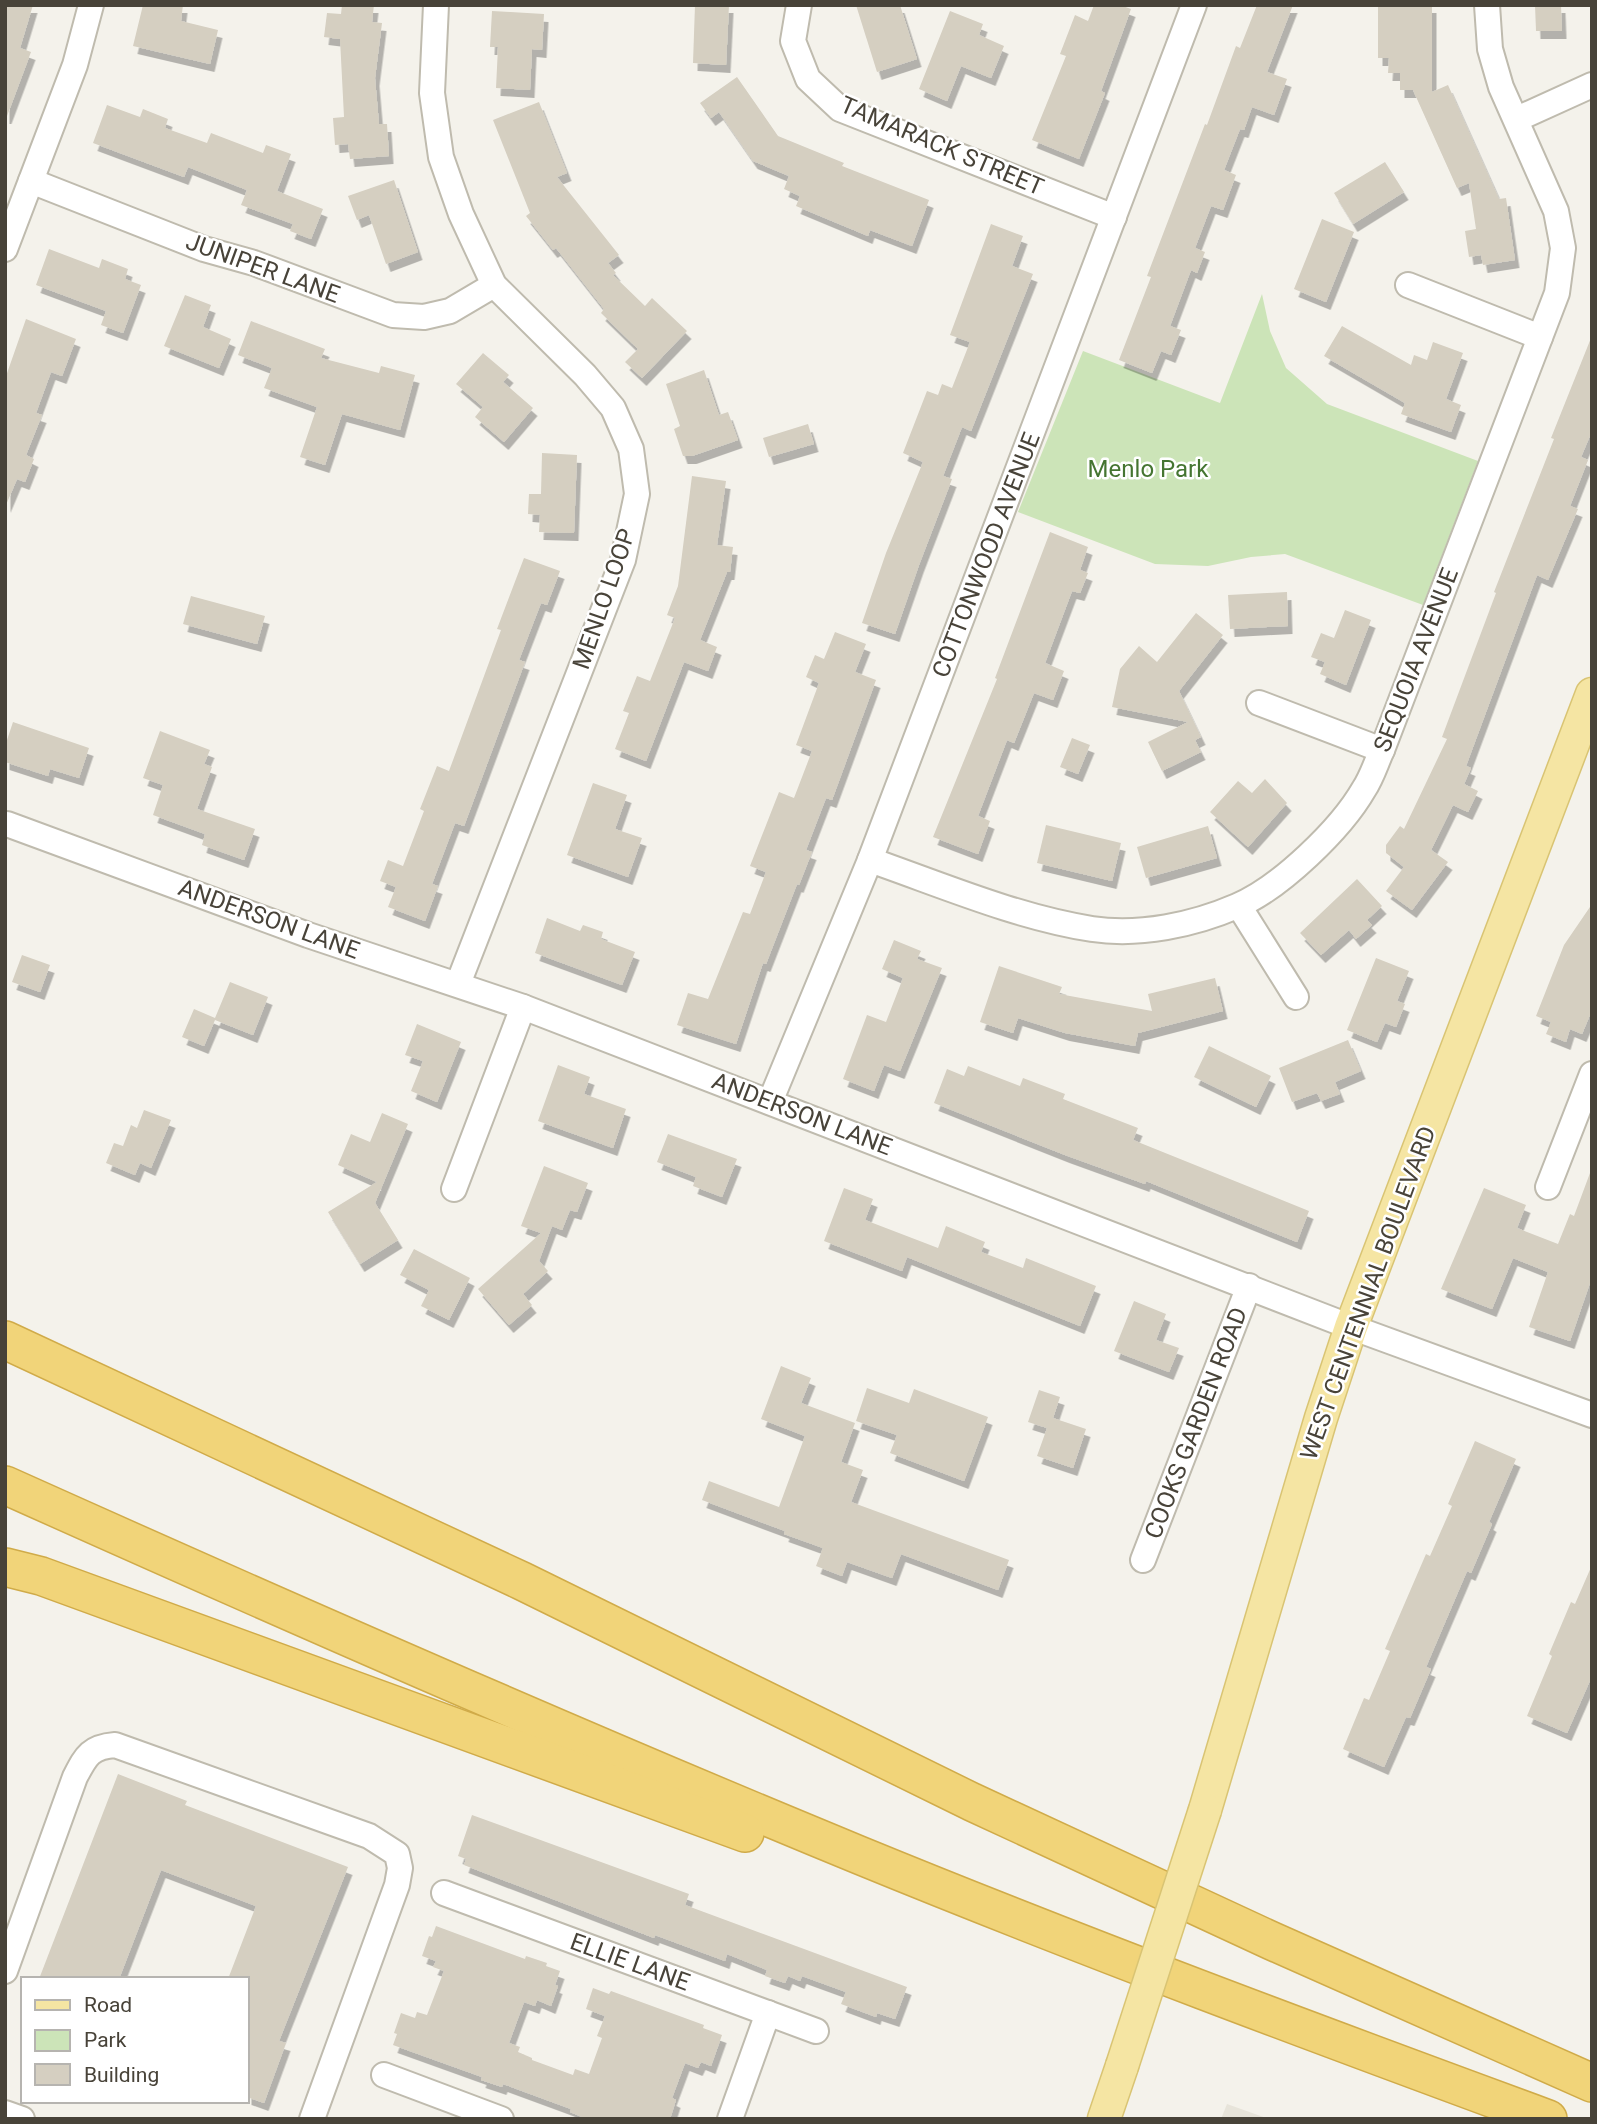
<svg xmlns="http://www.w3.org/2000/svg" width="1597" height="2124" viewBox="0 0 1597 2124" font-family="Roboto,sans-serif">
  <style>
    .residential { fill: #e7e4da }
    .green { fill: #cce4b8 }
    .building { fill: #d5cfc1; filter: url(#shadow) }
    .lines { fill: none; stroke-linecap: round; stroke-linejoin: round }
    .minor-casing { stroke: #bfbbae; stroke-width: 28 }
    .major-casing { stroke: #d9c473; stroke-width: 35 }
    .highway-casing { stroke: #d0ab49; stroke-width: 40 }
    .minor { stroke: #fff; stroke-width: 24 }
    .major { stroke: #f5e5a3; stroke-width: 32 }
    .highway { stroke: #f1d479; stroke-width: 37 }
    .major-bridge-casing { stroke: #d9c473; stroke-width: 35; stroke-linecap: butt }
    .major-bridge { stroke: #f5e5a3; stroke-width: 32 }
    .labels { text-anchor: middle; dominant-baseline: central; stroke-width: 5; stroke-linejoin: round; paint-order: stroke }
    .street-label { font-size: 24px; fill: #484339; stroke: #fff }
    .park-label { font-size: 24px; fill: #457531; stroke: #fff }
  </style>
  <defs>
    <filter id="shadow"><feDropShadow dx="4.5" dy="8" stdDeviation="0" flood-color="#0004"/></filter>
  </defs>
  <rect width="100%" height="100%" fill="#f4f2eb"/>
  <path class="residential" d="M1227,2104L1269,2119H1221Z"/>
  <path class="green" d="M1262,294L1270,331L1286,368L1327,404L1478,461L1423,605L1285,554L1251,557L1208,566L1155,564L1018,512L1083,351L1220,403Z"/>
  <g class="building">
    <path d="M5,5H33L20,48L31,52L7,116H5Z"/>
    <path d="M143,5H183L181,21L218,30L210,64L133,46Z"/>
    <path d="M342,5H374L372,22L382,23L375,78L379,124H387L389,156L350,159L348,144L335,145L333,118L344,117L340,39L324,37L327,13L341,14Z"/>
    <path d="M695,5H729L726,65L693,63Z"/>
    <path d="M856,5H900L917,59L877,72Z"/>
    <path d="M1094,5H1120L1131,9L1101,91L1105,93L1079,159L1032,140L1066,56L1060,54L1075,15L1088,21Z"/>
    <path d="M1257,5H1293L1267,72L1287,79L1274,115L1252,107L1244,130L1240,129L1224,170L1236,175L1223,210L1211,206L1195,248L1205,252L1197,273L1191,270L1170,326L1181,330L1171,355L1161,351L1152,373L1119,360L1151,277L1147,276L1205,124L1207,125L1236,46L1240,48Z"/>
    <path d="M1378,5H1432V92L1448,85L1499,199L1506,198L1515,260L1483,265L1481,255L1469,257L1465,231L1476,229L1469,183L1457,188L1413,90H1400V73H1388L1389,58H1378Z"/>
    <path d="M1535,5H1561L1562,31H1536Z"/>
    <path d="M492,11L544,14L542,50L532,49L530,90L496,88L498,47H490Z"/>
    <path d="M950,11L983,24L979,35L1004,46L991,78L961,66L947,101L919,89Z"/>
    <path d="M737,77L778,136L844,163L842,166L929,200L912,246L870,230L868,236L796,206L800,196L784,189L789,176L753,161L719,112L711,118L700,103Z"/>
    <path d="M539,102L567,173L557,177L619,255L608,263L616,273L613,275L645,306L652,298L687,331L642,378L625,362L638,349L601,313L604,309L556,248L553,250L526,216L530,213L493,120Z"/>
    <path d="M107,105L140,117L143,109L168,119L165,128L207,143L211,133L263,153L266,145L291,154L277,191L323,209L311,239L290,231L293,224L241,205L247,190L188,167L184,177L93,143Z"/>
    <path d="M1385,162L1404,192L1353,224L1334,193Z"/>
    <path d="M394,180L418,252L386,264L369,215L357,220L348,196Z"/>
    <path d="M1322,219L1354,232L1326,302L1294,289Z"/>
    <path d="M991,224L1023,236L1012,266L1033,274L971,431L962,427L943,476L952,479L919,565L895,634L862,623L886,553L923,462L903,453L927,391L938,395L942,384L952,388L970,342L950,335Z"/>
    <path d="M49,249L99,268L102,259L128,269L125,279L141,285L123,333L101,325L106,311L36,285Z"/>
    <path d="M185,295L211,305L203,327L231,339L219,368L164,346Z"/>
    <path d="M26,319L76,339L62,376L51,372L36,413L42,415L26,455L34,459L25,482L17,479L6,505L5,379Z"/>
    <path d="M251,321L325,349L321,358L379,373L381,366L415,375L400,430L342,414L325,465L300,457L317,407L264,388L272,368L238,355Z"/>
    <path d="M1342,326L1411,365L1414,355L1427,360L1433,342L1463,353L1446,399L1461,405L1451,432L1401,414L1405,403L1324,356Z"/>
    <path d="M1591,338L1592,431L1581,457L1588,460L1570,506L1578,509L1548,580L1537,575L1466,766L1471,768L1464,784L1478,791L1468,812L1453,805L1431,850L1448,862L1412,910L1386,891L1404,867L1386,853V845L1400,826L1404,829L1447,739L1442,737L1496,593L1494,592L1554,439L1551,438Z"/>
    <path d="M483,353L509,375L503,382L533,408L504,442L475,417L483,407L456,384Z"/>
    <path d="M704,370L719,415L728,412L738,440L692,456H683L674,429L680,426L666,384Z"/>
    <path d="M808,424L814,444L769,457L763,438Z"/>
    <path d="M542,453L577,455L574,533L539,532L540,515L528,514L529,494H541Z"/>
    <path d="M692,476L726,481L717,545L733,547L730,572H727L700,640L717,647L708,671L684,662L646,761L615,749L629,713L623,711L637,676L650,681L675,618L667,615L678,586Z"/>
    <path d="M1050,532L1088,547L1080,570L1088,573L1080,593L1072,591L1045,663L1064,671L1053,700L1034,693L1014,743L1007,740L978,816L990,821L978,854L933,837L997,679L995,678Z"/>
    <path d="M524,558L560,571L547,605L541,603L519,660L525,662L464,826L455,823L432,884L438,886L425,921L388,907L396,887L380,881L388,860L403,866L424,811L420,809L437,766L449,771L501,630L497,629Z"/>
    <path d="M1287,592L1288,626L1230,629L1228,595Z"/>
    <path d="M191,596L265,616L257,644L183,624Z"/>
    <path d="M1345,610L1371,620L1346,685L1320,674L1325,662L1311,657L1321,633L1334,638Z"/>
    <path d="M1196,613L1223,635L1179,691L1201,737L1195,740L1201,752L1162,771L1148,742L1188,722L1112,707L1120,669L1139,646L1157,662Z"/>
    <path d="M835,632L866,644L855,672L876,680L832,800L826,798L806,850L812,852L799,885L797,884L766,964L763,963L736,1044L677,1025L688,993L708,999L743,912L750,914L766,872L750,866L779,792L794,798L812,751L796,745L819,683L806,677L815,655L824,659Z"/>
    <path d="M13,722L89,748L79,778L50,769L48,776L5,762V746Z"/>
    <path d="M160,731L210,750L204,764L212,767L197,809L255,829L244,860L202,845L205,834L153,815L163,785L143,778Z"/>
    <path d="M1072,738L1090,745L1078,774L1060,767Z"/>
    <path d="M1265,779L1287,803L1248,847L1210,812L1238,781L1252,793Z"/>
    <path d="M593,783L627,795L615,829L642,838L628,877L567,855Z"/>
    <path d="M1046,825L1121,843L1112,881L1037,863Z"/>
    <path d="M1208,826L1217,858L1146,878L1137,847Z"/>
    <path d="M1357,879L1382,906L1367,920L1372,925L1356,939L1349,930L1321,955L1300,933Z"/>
    <path d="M1592,904V1010L1582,1034L1570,1029L1566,1042L1546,1034L1551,1022L1536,1016L1564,945Z"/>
    <path d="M547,918L580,931L583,925L603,932L601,939L635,952L622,985L535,953Z"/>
    <path d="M894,940L921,951L917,959L942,968L900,1071L884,1065L874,1091L843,1079L867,1015L886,1022L903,978L882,969Z"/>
    <path d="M22,955L50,965L40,992L12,982Z"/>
    <path d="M1376,958L1409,971L1397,1001L1405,1004L1396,1027L1385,1023L1377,1042L1347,1030Z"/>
    <path d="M999,966L1062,987L1059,994L1152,1011L1148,994L1215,978L1223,1011L1138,1033L1135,1046L1065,1033L1018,1018L1013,1033L980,1022Z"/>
    <path d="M230,982L268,997L253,1035L215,1020L204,1046L182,1037L194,1009L215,1018Z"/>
    <path d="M417,1024L461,1042L437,1102L411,1091L423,1061L405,1055Z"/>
    <path d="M1348,1040L1361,1071L1335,1082L1340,1094L1321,1101L1317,1093L1292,1102L1279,1068Z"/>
    <path d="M1209,1046L1271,1076L1256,1107L1194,1077Z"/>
    <path d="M558,1065L590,1077L584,1094L626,1109L613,1148L538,1121Z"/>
    <path d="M968,1066L1020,1086L1023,1078L1065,1094L1063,1099L1138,1128L1133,1140L1309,1211L1297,1242L1146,1181L1145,1184L1065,1155L934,1103L947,1069L964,1076Z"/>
    <path d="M144,1110L171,1120L151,1168L140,1163L135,1175L106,1163L114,1143L123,1146L131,1125L137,1128Z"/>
    <path d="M382,1113L408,1124L375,1203L398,1240L360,1264L328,1212L377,1182L338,1165L351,1134L370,1142Z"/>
    <path d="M668,1134L737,1159L722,1197L693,1186L696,1177L657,1162Z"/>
    <path d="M544,1166L588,1183L577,1212L570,1210L562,1230L552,1226L539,1261L548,1271L523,1294L532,1305L509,1325L478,1289L541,1233L521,1226Z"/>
    <path d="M1590,1173L1592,1277L1570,1341L1529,1327L1548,1272L1513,1258L1492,1309L1441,1289L1484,1188L1526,1205L1517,1228L1558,1244L1570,1214L1574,1216Z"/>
    <path d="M844,1188L873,1199L865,1220L938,1248L946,1226L985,1242L981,1252L1023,1268L1026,1258L1096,1286L1080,1326L907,1257L902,1271L824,1241Z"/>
    <path d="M414,1249L470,1278L449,1320L421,1306L429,1290L400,1275Z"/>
    <path d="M1134,1301L1166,1314L1156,1340L1179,1348L1169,1372L1114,1351Z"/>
    <path d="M781,1366L811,1378L801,1403L855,1423L841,1462L863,1470L851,1502L1009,1560L998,1590L901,1554L892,1578L847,1562L842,1576L816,1566L823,1548L784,1534L785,1531L702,1500L709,1481L779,1507L805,1436L761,1419Z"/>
    <path d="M867,1388L909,1403L914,1389L988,1417L964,1481L890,1453L897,1435L856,1421Z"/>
    <path d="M1039,1390L1060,1397L1053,1418L1086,1429L1073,1468L1037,1456L1047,1428L1028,1422Z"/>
    <path d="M1475,1441L1516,1459L1489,1522L1492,1524L1471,1573L1467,1571L1426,1667L1431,1669L1410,1718L1406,1717L1384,1767L1343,1749L1364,1698L1369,1700L1390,1651L1385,1649L1426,1554L1430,1556L1452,1506L1448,1504Z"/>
    <path d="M1592,1565V1676L1567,1733L1527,1716L1552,1656L1549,1654L1571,1602L1575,1604Z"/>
    <path d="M118,1774L187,1801L185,1805L348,1867L279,2041L286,2043L264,2103L247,2097V1979H228L256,1906L161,1870L119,1979H39Z"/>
    <path d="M472,1815L689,1894L685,1905L907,1987L895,2019L877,2013L876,2017L841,2004L846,1992L802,1976L800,1981L788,1976L785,1983L765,1976L767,1970L727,1954L725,1961L655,1935L654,1938L464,1865L466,1859L458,1856Z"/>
    <path d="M436,1926L525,1959L526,1956L547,1963L546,1966L560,1971L555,1985L558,1986L551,2006L537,2000L535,2006L524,2002L509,2043L520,2047L518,2052L532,2058V2060L573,2075L575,2069L589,2074L602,2038L597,2036L605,2016L586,2009L593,1988L609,1994L611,1991L704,2025L703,2028L722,2035L711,2066L701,2062L698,2068L685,2063L672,2098L676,2100L670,2119H587L570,2112L571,2109L503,2084L502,2087L481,2080L482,2077L393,2045L397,2034L394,2033L401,2013L415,2018L417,2012L427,2015L444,1971L433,1967L436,1961L422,1956L429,1936L432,1937Z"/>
  </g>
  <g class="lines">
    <defs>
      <g id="minor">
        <path d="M436,5L432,93L441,157L461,214L494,285L585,375L613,408L631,449L637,494L623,560L458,984"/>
        <path d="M799,5L793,41L808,79L840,109L1114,217"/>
        <path d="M1517,119L1592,85"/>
        <path d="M31,181L204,249L254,263L393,315L424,317L450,311L494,285"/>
        <path d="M5,249L75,65L91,5"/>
        <path d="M1408,285L1540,337"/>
        <path d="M1259,703L1382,750"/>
        <path d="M7,824L308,935L523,1007L1351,1327L1592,1415"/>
        <path d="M870,860C942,885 1016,917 1092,929C1140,936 1193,925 1237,906C1280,888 1341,829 1364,789C1372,777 1376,763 1382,750L1557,293L1563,248L1556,211L1501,87L1490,49L1487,5"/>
        <path d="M1239,906L1296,997"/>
        <path d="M770,1102L870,860L1194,5"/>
        <path d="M1548,1187L1592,1074"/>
        <path d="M454,1189L523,1007"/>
        <path d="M1143,1560L1249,1286"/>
        <path d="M444,1893L816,2031"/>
        <path d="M5,1971L75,1777C86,1756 90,1747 115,1745L369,1836L397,1854L400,1868L397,1885L312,2119"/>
        <path d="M384,2075L501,2119"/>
        <path d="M5,2113L22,2119"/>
        <path d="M730,2119L768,2013"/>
      </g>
      <g id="major">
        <path d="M1205,1810L1321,1418L1351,1327L1592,694"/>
        <path d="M1104,2119L1122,2066"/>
      </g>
      <g id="highway">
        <path d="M5,1340L522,1581L972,1802L1272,1941L1592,2083"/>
        <path d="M5,1485C288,1612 572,1737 859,1855C1086,1948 1317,2034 1548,2119"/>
        <path d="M5,1567L41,1576L745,1833"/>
      </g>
    </defs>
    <use href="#minor" class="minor-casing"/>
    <use href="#major" class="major-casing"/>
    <use href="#highway" class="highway-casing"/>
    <use href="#minor" class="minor"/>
    <use href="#major" class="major"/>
    <use href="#highway" class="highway"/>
    <defs>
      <path id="major-bridge" d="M1122,2066L1205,1810"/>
    </defs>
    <use href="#major-bridge" class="major-bridge-casing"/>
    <use href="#major-bridge" class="major-bridge"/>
  </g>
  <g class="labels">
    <g class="street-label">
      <text transform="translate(942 146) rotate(23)">TAMARACK STREET</text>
      <text transform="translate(263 268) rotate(20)">JUNIPER LANE</text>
      <text transform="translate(986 555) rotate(-69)">COTTONWOOD AVENUE</text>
      <text transform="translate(604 599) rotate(-71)">MENLO LOOP</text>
      <text transform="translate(1416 660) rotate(-69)">SEQUOIA AVENUE</text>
      <text transform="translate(269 919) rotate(20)">ANDERSON LANE</text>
      <text transform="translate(802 1114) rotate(21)">ANDERSON LANE</text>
      <text transform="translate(1368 1293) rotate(-70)">WEST CENTENNIAL BOULEVARD</text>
      <text transform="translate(1196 1423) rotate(-69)">COOKS GARDEN ROAD</text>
      <text transform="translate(630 1962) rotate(20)">ELLIE LANE</text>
    </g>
    <g class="park-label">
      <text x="1148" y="469">Menlo Park</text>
    </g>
  </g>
  <rect width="1597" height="2124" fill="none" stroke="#484339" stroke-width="14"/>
  <rect x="21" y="1977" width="228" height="126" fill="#ffffff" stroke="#b6b4b0" stroke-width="2"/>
  <rect x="35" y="2000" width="35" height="10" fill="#f5e5a3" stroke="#b6b4b0" stroke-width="2"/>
  <text x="84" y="2012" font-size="21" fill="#484339">Road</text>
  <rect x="35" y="2030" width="35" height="21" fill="#cce4b8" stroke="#b6b4b0" stroke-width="2"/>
  <text x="84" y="2047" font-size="21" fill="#484339">Park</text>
  <rect x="35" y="2064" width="35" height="21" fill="#d5cfc1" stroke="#b6b4b0" stroke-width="2"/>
  <text x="84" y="2082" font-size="21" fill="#484339">Building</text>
</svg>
